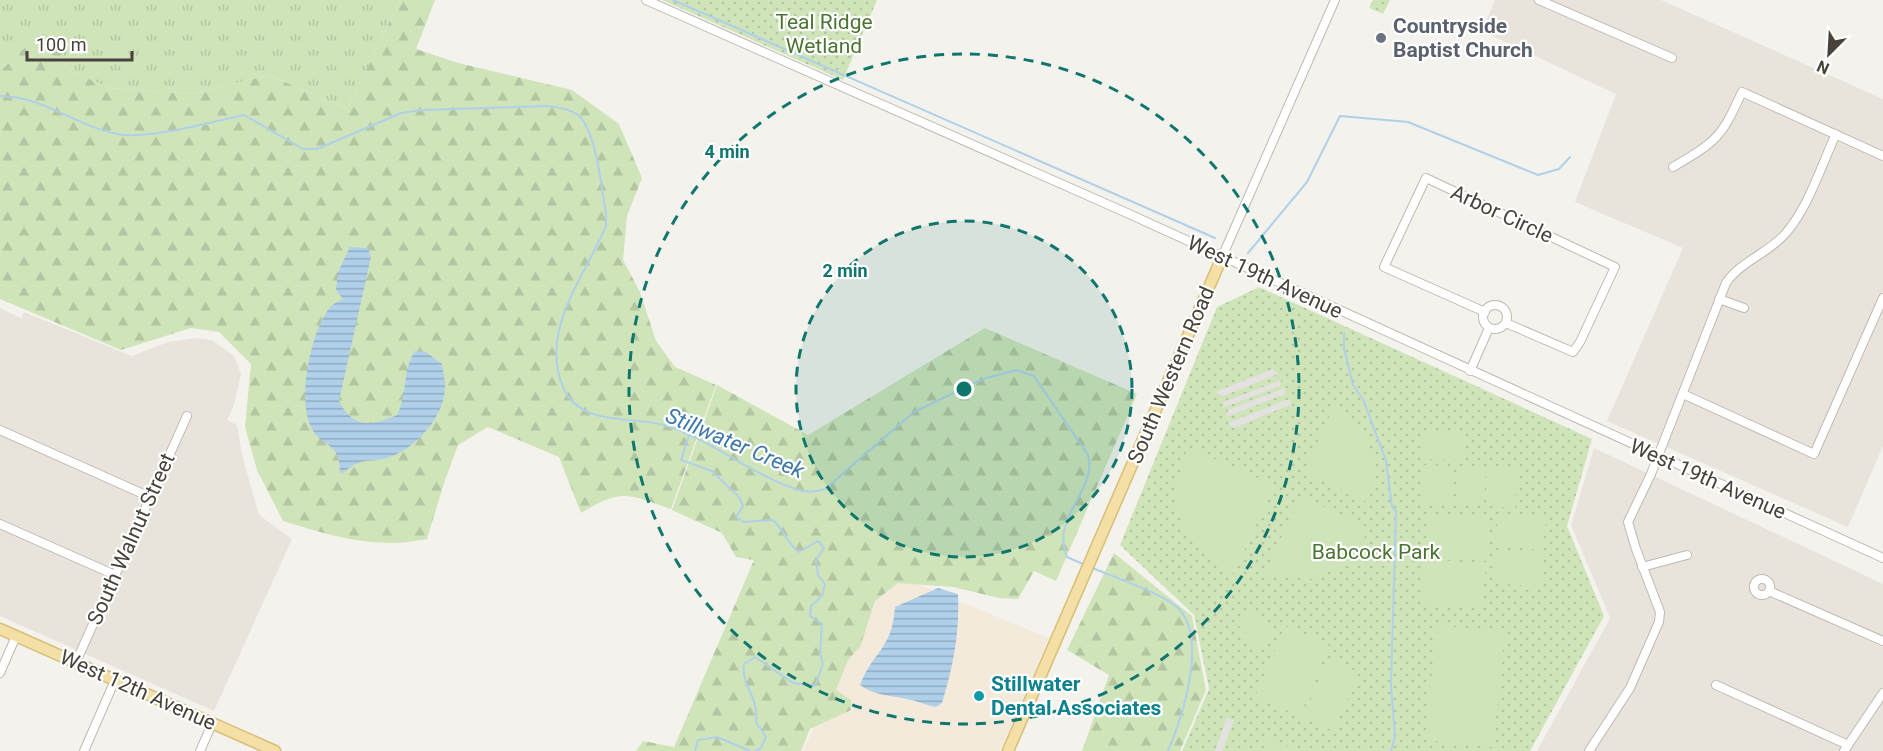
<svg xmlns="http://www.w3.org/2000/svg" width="1883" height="751" viewBox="0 0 1883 751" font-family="Roboto,sans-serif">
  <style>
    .residential { fill: #e8e4db }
    .commercial { fill: #f3eadb }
    .grass { fill: url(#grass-tufts) }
    .forest { fill: url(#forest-firs) }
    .park { fill: url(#park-dots) }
    .garden { fill: #d0e4ba }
    .parking { fill: #e4e2e0 }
    .water { fill: url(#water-rules) }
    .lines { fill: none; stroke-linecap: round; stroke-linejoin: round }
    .stream { stroke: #b0d0ea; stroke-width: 2 }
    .minor-casing { stroke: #bfbab0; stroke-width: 10 }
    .major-casing { stroke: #d8be77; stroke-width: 13 }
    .minor { stroke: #fff; stroke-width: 8 }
    .major { stroke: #f4e0a6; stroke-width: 10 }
    .ring { fill: none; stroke: #0f766e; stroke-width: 3; stroke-dasharray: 10 8 }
    .worship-dot { fill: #6b7280; stroke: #fff; stroke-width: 2 }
    .culture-dot { fill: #0f9aa8; stroke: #fff; stroke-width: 2 }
    .labels { text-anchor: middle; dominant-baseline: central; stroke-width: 4.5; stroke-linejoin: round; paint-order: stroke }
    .park-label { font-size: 21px; fill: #4a7533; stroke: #fff }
    .worship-label { font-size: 21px; font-weight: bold; fill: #5b616d; stroke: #fff; text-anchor: start }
    .street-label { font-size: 21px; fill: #48433a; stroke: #fff }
    .culture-label { font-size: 21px; font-weight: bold; fill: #0d838f; stroke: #fff; text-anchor: start }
    .water-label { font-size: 22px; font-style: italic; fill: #3e79aa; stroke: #fff }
    .centre { fill: #0f766e; stroke: #fff; stroke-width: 3 }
    .ring-label { font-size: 18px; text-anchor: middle; font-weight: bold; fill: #0f766e; stroke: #fff; stroke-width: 4.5; stroke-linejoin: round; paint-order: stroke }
  </style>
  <defs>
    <pattern id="grass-tufts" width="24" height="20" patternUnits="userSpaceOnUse" patternTransform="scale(1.5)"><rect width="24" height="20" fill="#d0e4ba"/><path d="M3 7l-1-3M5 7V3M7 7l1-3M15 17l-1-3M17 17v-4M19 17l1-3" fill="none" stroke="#b4c5a1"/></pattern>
    <pattern id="forest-firs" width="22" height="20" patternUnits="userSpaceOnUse" patternTransform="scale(1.5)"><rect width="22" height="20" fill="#d0e4ba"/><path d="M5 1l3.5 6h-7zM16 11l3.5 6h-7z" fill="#b4c5a1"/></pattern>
    <pattern id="park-dots" width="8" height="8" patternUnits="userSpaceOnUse" patternTransform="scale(1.5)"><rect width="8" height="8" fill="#d0e4ba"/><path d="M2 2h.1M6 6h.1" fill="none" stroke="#b4c5a1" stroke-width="1.8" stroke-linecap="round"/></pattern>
    <pattern id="water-rules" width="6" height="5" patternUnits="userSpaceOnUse" patternTransform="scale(1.5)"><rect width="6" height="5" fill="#b0d0ea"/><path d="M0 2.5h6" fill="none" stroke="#91aabf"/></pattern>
  </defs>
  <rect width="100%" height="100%" fill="#f4f2ec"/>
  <g class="residential">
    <path d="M1495,0H1661L1883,99V446L1848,527L1607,421L1683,248L1575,202L1616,94L1482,31Z"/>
    <path d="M0,308L21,318L24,312L132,356L168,342L196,338L212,340L234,356L241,374L234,405L227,420L237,425L242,455L259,515L292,539L214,711L0,616Z"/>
    <path d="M1594,448L1883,584V751H1537L1610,618L1571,525Z"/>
  </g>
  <path class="commercial" d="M886,571L1049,638L1000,751H803Z"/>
  <path class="grass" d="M0,0H400L347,109L269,75L192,94L110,88L67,70L57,42L5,67L0,65Z"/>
  <g class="forest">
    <path d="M400,0H435L416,49L458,63L572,90L619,124L642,178L627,216L623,260L640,292L656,341L675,367L716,385L671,509C627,494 622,488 581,513L559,457L488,427L458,445L444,483L427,539C374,550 333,536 283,521L257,470L245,427L251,364L219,332L191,328L121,350L0,299V65L5,67L36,37L57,42L67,70L110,88L192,94L269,75L347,109Z"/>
    <path d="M985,328L1137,394L1056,581L1034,571L1018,599L999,598L953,587L898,583L875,601L860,647L848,660L836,690L851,700V710L810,729L801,751H636L643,741L674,747L754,560L736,557L722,533L672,510L717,385L808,435Z"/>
    <path d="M1114,553L1192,616L1206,690L1180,751H1082L1109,675L1067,650Z"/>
  </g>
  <g class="park">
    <path d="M662,0H877L843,80Z"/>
    <path d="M1373,0H1390L1383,14L1369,8Z"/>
    <path d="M1259,287L1592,439L1567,526L1604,616L1530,751H1182L1209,689L1194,615L1120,545L1217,307Z"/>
  </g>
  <g class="garden">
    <path d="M1333,408L1362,428L1375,462L1369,503L1304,472Z"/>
    <path d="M1423,432L1463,433V460L1423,459Z"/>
    <path d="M1187,447L1272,484L1273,490L1233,574C1206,552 1170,528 1176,488C1178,475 1184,461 1187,447Z"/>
    <path d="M1424,465L1452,466L1451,504L1422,503Z"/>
    <path d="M1457,466L1486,468L1484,506L1456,505Z"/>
    <path d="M1488,468L1517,469L1515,508L1486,506Z"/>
    <path d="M1300,496L1370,528L1349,562L1312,579L1265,574Z"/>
    <path d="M1498,513L1546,518L1543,550L1495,546Z"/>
    <path d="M1428,514L1489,519L1486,561L1425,556Z"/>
    <path d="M1494,550L1542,554L1540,587L1492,583Z"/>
    <path d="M1425,559L1486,564L1482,609L1421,603Z"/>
    <path d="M1252,607L1274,635L1256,648L1234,620Z"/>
    <path d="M1437,625L1505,633L1493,747L1425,740Z"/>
    <path d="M1285,626L1329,645L1300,716L1255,697Z"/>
    <path d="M1328,659L1359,672L1334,731L1303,718Z"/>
    <path d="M1269,737H1270L1295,751H1262Z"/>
  </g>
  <g class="parking">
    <path d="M1273,369L1278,374L1223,396L1215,392Z"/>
    <path d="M1281,380L1280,386L1222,408L1224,402Z"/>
    <path d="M1285,388V394L1226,417L1228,410Z"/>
    <path d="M1289,399L1292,404L1234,428L1228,423Z"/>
    <path d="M1227,718L1234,720L1222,751H1215Z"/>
  </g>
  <g class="water">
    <path d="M350,247L368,248L371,257L339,401C353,429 372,426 397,415C408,394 402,370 415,351L426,352L442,364C443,372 445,380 445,387C445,416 416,448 390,457C370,464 363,455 343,473L340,472C340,441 323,449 312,429C296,401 311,329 331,306C334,303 340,301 343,299L336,290L338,272Z"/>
    <path d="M938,588L958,594C960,632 953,667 942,703L936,707C926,705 917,701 907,699C890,695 875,696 860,685C873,651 892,650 895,607Z"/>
  </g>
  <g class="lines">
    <g class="stream">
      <path d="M673,0L1215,238"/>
      <path d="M0,96C43,96 76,126 117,134C148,140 211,122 244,115L303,149H317L401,113L422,110L547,106C557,107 570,109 578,115C597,131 601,188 606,213V226C585,276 539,331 563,387C580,428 633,415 668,426C713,441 755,477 799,490C808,493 816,492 825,489L914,412L983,379L1016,370L1034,376L1088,455C1098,490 1050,517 1067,557L1085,565"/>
      <path d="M1248,253L1307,182L1340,116L1408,122L1538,175L1559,169L1570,157"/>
      <path d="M1344,333V348L1353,385L1363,399L1386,461L1392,507L1396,511L1391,685L1395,737L1391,751"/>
      <path d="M689,435L681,460L712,471L739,497L743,506L736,517L744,522L773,520C784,530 787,544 799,552L818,541L824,548L816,560L818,575L825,584L822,596L811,606L810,616L822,624L820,654L823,664L815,686L793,683L755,657L744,664C741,687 759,695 756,722L766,737L761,748L755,751"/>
      <path d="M1090,567C1111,576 1165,594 1179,609C1208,640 1182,718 1168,751"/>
      <path d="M695,751L698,740L717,737L750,751"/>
    </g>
    <defs>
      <g id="minor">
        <path d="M646,0L1127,213L1883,558"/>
        <path d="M1539,0L1672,58"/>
        <path d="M1673,167C1717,141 1721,138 1742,92L1883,156"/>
        <path d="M1222,257L1335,0"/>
        <path d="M1719,299L1744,308"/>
        <circle cx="1495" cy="317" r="12"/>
        <path d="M1485,312L1384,267L1426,178L1615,267L1580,342L1573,352L1506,323"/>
        <path d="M1470,371L1489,328"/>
        <path d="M1683,394L1814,454L1883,298"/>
        <path d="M0,430L150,497"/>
        <path d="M0,524L115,575"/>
        <path d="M1642,567L1687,555"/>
        <circle cx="1762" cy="587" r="8"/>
        <path d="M1769,591L1883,641"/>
        <path d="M76,662L187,416"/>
        <path d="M0,673L16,636"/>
        <path d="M1716,685L1848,745"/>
        <path d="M84,751L115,680"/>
        <path d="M200,751L212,724"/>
        <path d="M1589,751L1630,688L1659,622L1660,612L1636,549L1628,522L1651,474L1726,283C1741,261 1769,253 1786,233C1809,206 1821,166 1836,134"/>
        <path d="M1844,751L1883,693"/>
      </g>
      <g id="major">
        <path d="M0,629L275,751"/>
        <path d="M1008,751L1222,257"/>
      </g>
    </defs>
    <use href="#minor" class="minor-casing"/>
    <use href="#major" class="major-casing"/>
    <use href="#minor" class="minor"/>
    <use href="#major" class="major"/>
  </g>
  <circle cx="964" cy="389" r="168" fill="#0f766e" fill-opacity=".12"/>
  <g class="ring">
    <circle cx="964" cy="389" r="168"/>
    <circle cx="964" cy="389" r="335"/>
  </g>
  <circle class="worship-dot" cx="1381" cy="38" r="6"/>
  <circle class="culture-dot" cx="979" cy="696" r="6"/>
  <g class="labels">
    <g class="park-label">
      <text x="824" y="22">Teal Ridge<tspan x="824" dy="24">Wetland</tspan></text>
      <text x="1376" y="552">Babcock Park</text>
    </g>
    <g class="worship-label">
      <text x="1393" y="26">Countryside<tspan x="1393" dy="24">Baptist Church</tspan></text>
    </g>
    <g class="street-label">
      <text transform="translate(1502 214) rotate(25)">Arbor Circle</text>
      <text transform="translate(1265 277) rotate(25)">West 19th Avenue</text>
      <text transform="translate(1171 375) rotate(-67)">South Western Road</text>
      <text transform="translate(1708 479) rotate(24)">West 19th Avenue</text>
      <text transform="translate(131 539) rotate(-66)">South Walnut Street</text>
      <text transform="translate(138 690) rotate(24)">West 12th Avenue</text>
    </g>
    <g class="culture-label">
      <text x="991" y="684">Stillwater<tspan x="991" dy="24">Dental Associates</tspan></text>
    </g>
    <g class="water-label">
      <text transform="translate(735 443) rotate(23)">Stillwater Creek</text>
    </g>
  </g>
  <circle cx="964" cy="389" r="9" class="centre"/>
  <g class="ring-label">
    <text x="727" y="158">4 min</text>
    <text x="845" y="277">2 min</text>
  </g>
  <g transform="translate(1829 54) rotate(204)" stroke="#ffffff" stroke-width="4.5" paint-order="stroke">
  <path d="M0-4.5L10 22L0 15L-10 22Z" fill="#48433a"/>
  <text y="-9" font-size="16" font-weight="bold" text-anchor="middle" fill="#48433a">N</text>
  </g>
  <path d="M27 51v9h105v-9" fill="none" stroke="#48433a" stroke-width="3"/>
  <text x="36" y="51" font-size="18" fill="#48433a" stroke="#ffffff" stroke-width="4.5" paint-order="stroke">100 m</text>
</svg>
